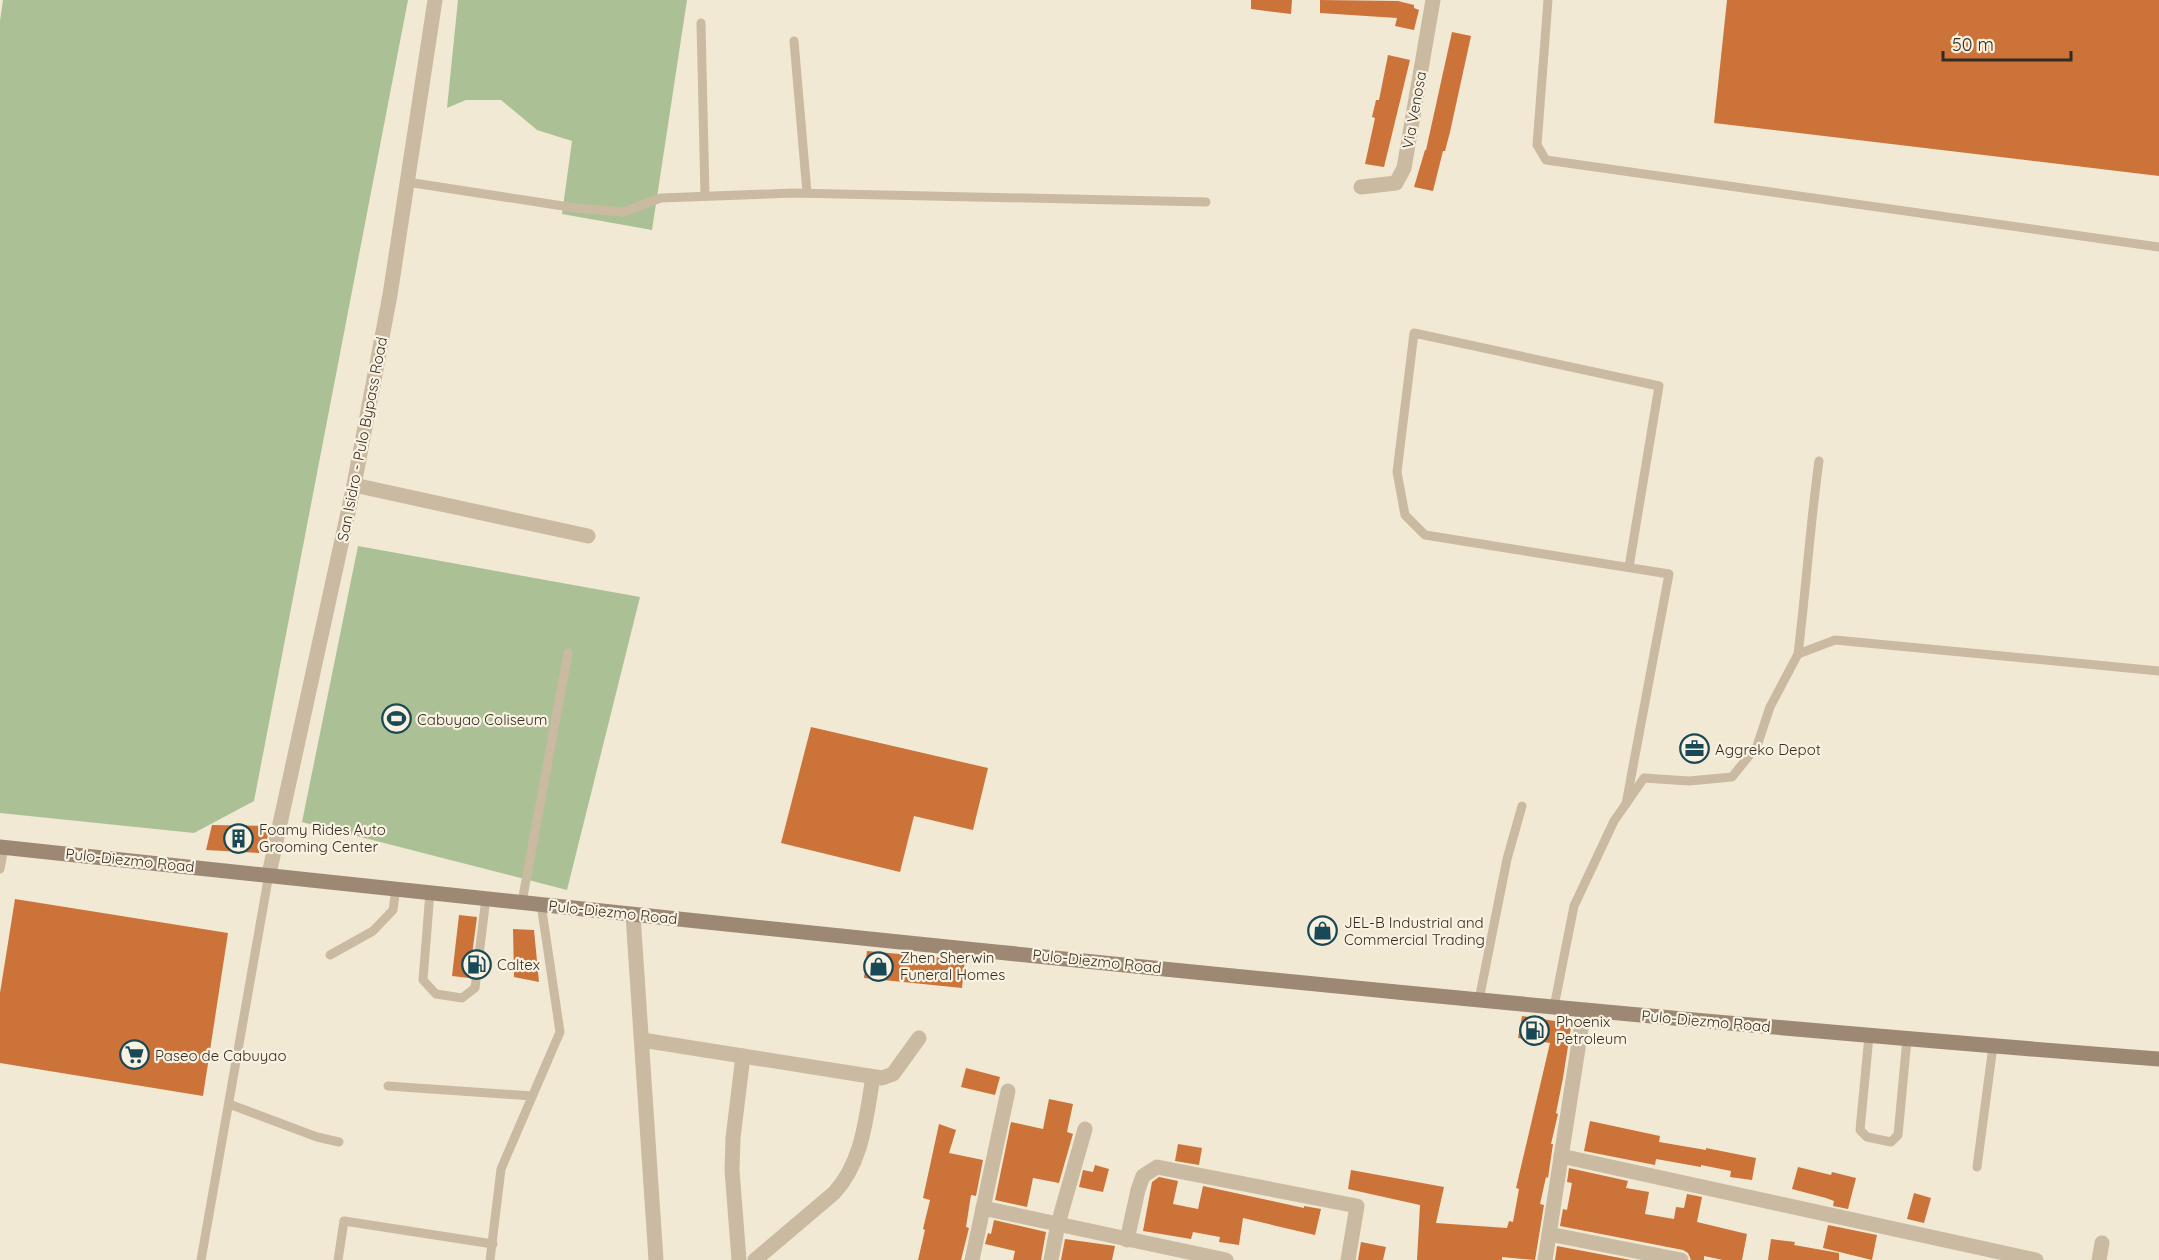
<svg xmlns="http://www.w3.org/2000/svg" width="2159" height="1260" viewBox="0 0 2159 1260" font-family="Quicksand,sans-serif">
  <style>
    .green { fill: #abc195 }
    .building { fill: #cc7339 }
    .lines { fill: none; stroke-linecap: round; stroke-linejoin: round }
    .service { stroke: #cabaa1; stroke-width: 9 }
    .minor { stroke: #cabaa1; stroke-width: 15 }
    .tertiary { stroke: #cabaa1; stroke-width: 15 }
    .secondary { stroke: #9d8973; stroke-width: 15 }
    .labels { text-anchor: middle; dominant-baseline: central; stroke-width: 4.5; stroke-linejoin: round; paint-order: stroke }
    .street-label { font-size: 15px; fill: #342c24; stroke: #f9f2e1 }
    .poi-label { font-size: 15px; fill: #342c24; stroke: #f9f2e1; text-anchor: start }
  </style>
  <rect width="100%" height="100%" fill="#f2e9d5"/>
  <g class="green">
    <path d="M3,0H408L254,801L194,833L0,813V21Z"/>
    <path d="M458,0H687L652,230L562,214L572,141L537,130L501,100H466L447,108Z"/>
    <path d="M358,546L640,597L567,890L302,822Z"/>
  </g>
  <g class="building">
    <path d="M1251,0H1292L1291,14L1251,9Z"/>
    <path d="M1320,0L1398,1L1414,5V8L1419,10L1414,30L1395,26L1397,18L1320,13Z"/>
    <path d="M1727,0H2159V176L1714,123Z"/>
    <path d="M1452,32L1471,36L1450,132L1445,151H1443L1433,191L1414,187L1425,150H1426Z"/>
    <path d="M1388,55L1410,60L1384,167L1365,164L1375,118L1372,117L1376,100H1379Z"/>
    <path d="M811,727L988,768L973,830L914,816L900,872L781,843Z"/>
    <path d="M212,825L270,826L267,839L259,853L206,850Z"/>
    <path d="M15,899L228,933L203,1096L0,1063V993Z"/>
    <path d="M459,915L477,917L469,978L452,976Z"/>
    <path d="M513,929L534,930L539,982L514,977Z"/>
    <path d="M867,951L965,960L962,988L864,978Z"/>
    <path d="M1522,1016L1555,1021L1556,1017L1572,1021L1563,1078L1556,1113L1558,1114L1551,1144H1553L1548,1178L1546,1177L1540,1204L1544,1205L1535,1260L1502,1257V1260H1417L1420,1205L1348,1189L1351,1170L1444,1187L1436,1223L1507,1228L1509,1221L1513,1222L1519,1189L1516,1188L1550,1043L1518,1038Z"/>
    <path d="M966,1068L1000,1077L995,1095L961,1087Z"/>
    <path d="M1049,1099L1073,1104L1067,1132L1073,1134L1059,1183L1033,1178L1027,1207L995,1200L1011,1122L1043,1129Z"/>
    <path d="M1590,1121L1660,1136L1659,1142L1706,1150V1148L1756,1158L1752,1180L1730,1177L1731,1171L1701,1165V1167L1656,1159L1655,1165L1584,1151Z"/>
    <path d="M939,1124L956,1130L949,1153L983,1160L976,1196L971,1195L966,1227L969,1228L961,1260H918L925,1230L923,1229L930,1200L923,1198Z"/>
    <path d="M1178,1144L1202,1148L1199,1165L1175,1161Z"/>
    <path d="M1095,1165L1109,1169L1103,1192L1079,1187L1083,1170L1093,1172Z"/>
    <path d="M1798,1167L1831,1175L1832,1172L1856,1178L1848,1209L1833,1206L1834,1201L1826,1198L1792,1189Z"/>
    <path d="M1569,1168L1628,1181L1626,1188L1649,1192L1645,1214L1674,1219L1676,1207L1684,1208L1687,1194L1702,1197L1697,1222L1747,1234L1742,1260H1723L1704,1256V1260H1691L1688,1253L1683,1250L1560,1226L1563,1209L1567,1210L1572,1183L1567,1182Z"/>
    <path d="M1159,1177L1178,1181L1173,1204L1198,1209L1203,1186L1304,1208V1206L1321,1209L1315,1235L1243,1218L1239,1245L1219,1242L1220,1237L1193,1232L1191,1239L1143,1231L1152,1182Z"/>
    <path d="M1914,1193L1931,1198L1924,1223L1907,1219Z"/>
    <path d="M994,1220L1046,1232L1041,1260H1013L1015,1251L985,1244L988,1233L991,1234Z"/>
    <path d="M1828,1225L1877,1235L1872,1260L1823,1248Z"/>
    <path d="M1065,1239L1115,1246L1112,1260H1061Z"/>
    <path d="M1771,1239L1795,1242L1794,1245L1839,1253V1260H1768Z"/>
    <path d="M1361,1242L1386,1247L1383,1260H1358Z"/>
    <path d="M1557,1246L1631,1260H1555Z"/>
  </g>
  <g class="lines">
    <g class="service">
      <path d="M1548,0L1537,145L1546,160L2159,247"/>
      <path d="M701,23L705,196"/>
      <path d="M794,41L807,193"/>
      <path d="M407,182L576,208L623,212L661,198L794,193L1206,202"/>
      <path d="M1798,654C1806,590 1810,525 1819,461"/>
      <path d="M1626,804L1669,574L1425,535L1405,515L1397,472L1414,333L1659,386L1629,567"/>
      <path d="M0,869L4,847"/>
      <path d="M430,892L423,980L436,994L462,998L475,988L486,898"/>
      <path d="M522,902L568,653"/>
      <path d="M330,955L373,931L393,910L396,888"/>
      <path d="M1479,1000L1507,859L1522,806"/>
      <path d="M1554,1007L1574,906L1614,821L1644,778L1689,781L1732,777L1757,746L1770,707L1798,654L1835,640L2159,671"/>
      <path d="M1869,1036L1860,1130L1867,1137L1891,1142L1898,1135L1907,1039"/>
      <path d="M388,1086L532,1096"/>
      <path d="M229,1104L317,1137L339,1142"/>
      <path d="M1977,1167L1993,1046"/>
      <path d="M201,1260L269,874"/>
      <path d="M338,1260L344,1221L493,1244"/>
      <path d="M490,1260L501,1169L560,1032L541,904"/>
    </g>
    <g class="minor">
      <path d="M1361,187L1396,183L1404,168L1433,0"/>
      <path d="M354,485L588,536"/>
      <path d="M633,915L656,1260"/>
      <path d="M642,1040L882,1078L893,1074L919,1038"/>
      <path d="M1561,1156L2036,1260"/>
      <path d="M983,1208L1226,1260"/>
      <path d="M1549,1234L1681,1260"/>
      <path d="M1127,1240L1138,1190L1143,1176L1157,1167L1357,1206L1348,1260"/>
      <path d="M739,1260L732,1170L733,1138L743,1056"/>
      <path d="M755,1260L834,1193C863,1162 866,1117 873,1077"/>
      <path d="M972,1260L1008,1091"/>
      <path d="M1051,1260L1058,1224L1085,1129"/>
      <path d="M1545,1260L1584,1010"/>
      <path d="M2099,1260L2102,1243"/>
    </g>
    <path class="tertiary" d="M269,874L354,485L390,295L435,0"/>
    <path class="secondary" d="M0,847C213,868 426,893 640,915C1146,968 1652,1020 2159,1059"/>
  </g>
  <defs>
    <symbol id="stadium-ring" viewBox="-11 -11 22 22"><circle r="9.5" fill="#f9f2e1" stroke="#194956" stroke-width="1.5"/><path d="M0-5a6.5 5 0 1 0 0 10a6.5 5 0 1 0 0-10ZM-3.5-1.8h7v3.6h-7Z" fill="#194956"/></symbol>
    <symbol id="office-ring" viewBox="-11 -11 22 22"><circle r="9.5" fill="#f9f2e1" stroke="#194956" stroke-width="1.5"/><path d="M-6-3h4V-5.5h4V-3h4V5H-6ZM-1-4.5V-3h2v-1.5ZM-6 0V1H6V0Z" fill="#194956"/></symbol>
    <symbol id="building-ring" viewBox="-11 -11 22 22"><circle r="9.5" fill="#f9f2e1" stroke="#194956" stroke-width="1.5"/><path d="M-4-6H4V6H1V3H-1V6H-4ZM-2.5-4.3h1.7v1.8h-1.7ZM.8-4.3h1.7v1.8H.8ZM-2.5-1h1.7V.8h-1.7ZM.8-1h1.7V.8H.8Z" fill="#194956"/></symbol>
    <symbol id="shop-ring" viewBox="-11 -11 22 22"><circle r="9.5" fill="#f9f2e1" stroke="#194956" stroke-width="1.5"/><path d="M-5-2.5h2.3a2.7 3.5 0 0 1 5.4 0H5L5.5 6h-11ZM-1.5-2.5h3a1.5 2.3 0 0 0-3 0Z" fill="#194956"/></symbol>
    <symbol id="fuel-ring" viewBox="-11 -11 22 22"><circle r="9.5" fill="#f9f2e1" stroke="#194956" stroke-width="1.5"/><path d="M-5.5-6h7V0h2V4h1.3V-2.5L3-4.5l.8-.8L6-3V5H2.5V1h-1V6h-7ZM-4.2-4.7v3.2H.2V-4.7Z" fill="#194956"/></symbol>
    <symbol id="supermarket-ring" viewBox="-11 -11 22 22"><circle r="9.5" fill="#f9f2e1" stroke="#194956" stroke-width="1.5"/><path d="M-6-5.5h2.5l.6 2H6L4.5 2H-2.5L-4.4-4H-6ZM-1.5 3.2a1.3 1.3 0 1 0 .1 0ZM3 3.2a1.3 1.3 0 1 0 .1 0Z" fill="#194956"/></symbol>
  </defs>
  <g fill-rule="evenodd">
    <use href="#stadium-ring" x="380" y="702" width="33" height="33"/>
    <use href="#office-ring" x="1678" y="732" width="33" height="33"/>
    <use href="#building-ring" x="222" y="822" width="33" height="33"/>
    <use href="#shop-ring" x="1306" y="914" width="33" height="33"/>
    <use href="#fuel-ring" x="460" y="948" width="33" height="33"/>
    <use href="#shop-ring" x="862" y="950" width="33" height="33"/>
    <use href="#fuel-ring" x="1518" y="1014" width="33" height="33"/>
    <use href="#supermarket-ring" x="118" y="1038" width="33" height="33"/>
  </g>
  <g class="labels">
    <g class="street-label">
      <text transform="translate(1414 110) rotate(-80)">Via Venosa</text>
      <text transform="translate(362 439) rotate(-79)">San Isidro - Pulo Bypass Road</text>
      <text transform="translate(130 860) rotate(6)">Pulo-Diezmo Road</text>
      <text transform="translate(613 912) rotate(6)">Pulo-Diezmo Road</text>
      <text transform="translate(1097 961) rotate(6)">Pulo-Diezmo Road</text>
      <text transform="translate(1706 1021) rotate(5)">Pulo-Diezmo Road</text>
    </g>
    <g class="poi-label">
      <text x="417" y="719">Cabuyao Coliseum</text>
      <text x="1715" y="749">Aggreko Depot</text>
      <text x="259" y="829">Foamy Rides Auto<tspan x="259" dy="17">Grooming Center</tspan></text>
      <text x="1344" y="922">JEL-B Industrial and<tspan x="1344" dy="17">Commercial Trading</tspan></text>
      <text x="900" y="957">Zhen Sherwin<tspan x="900" dy="17">Funeral Homes</tspan></text>
      <text x="497" y="964">Caltex</text>
      <text x="1556" y="1021">Phoenix<tspan x="1556" dy="17">Petroleum</tspan></text>
      <text x="155" y="1055">Paseo de Cabuyao</text>
    </g>
  </g>
  <path d="M1943 51v9h128v-9" fill="none" stroke="#342c24" stroke-width="3"/>
  <text x="1952" y="51" font-size="18" fill="#342c24" stroke="#f9f2e1" stroke-width="4.5" paint-order="stroke">50 m</text>
</svg>
